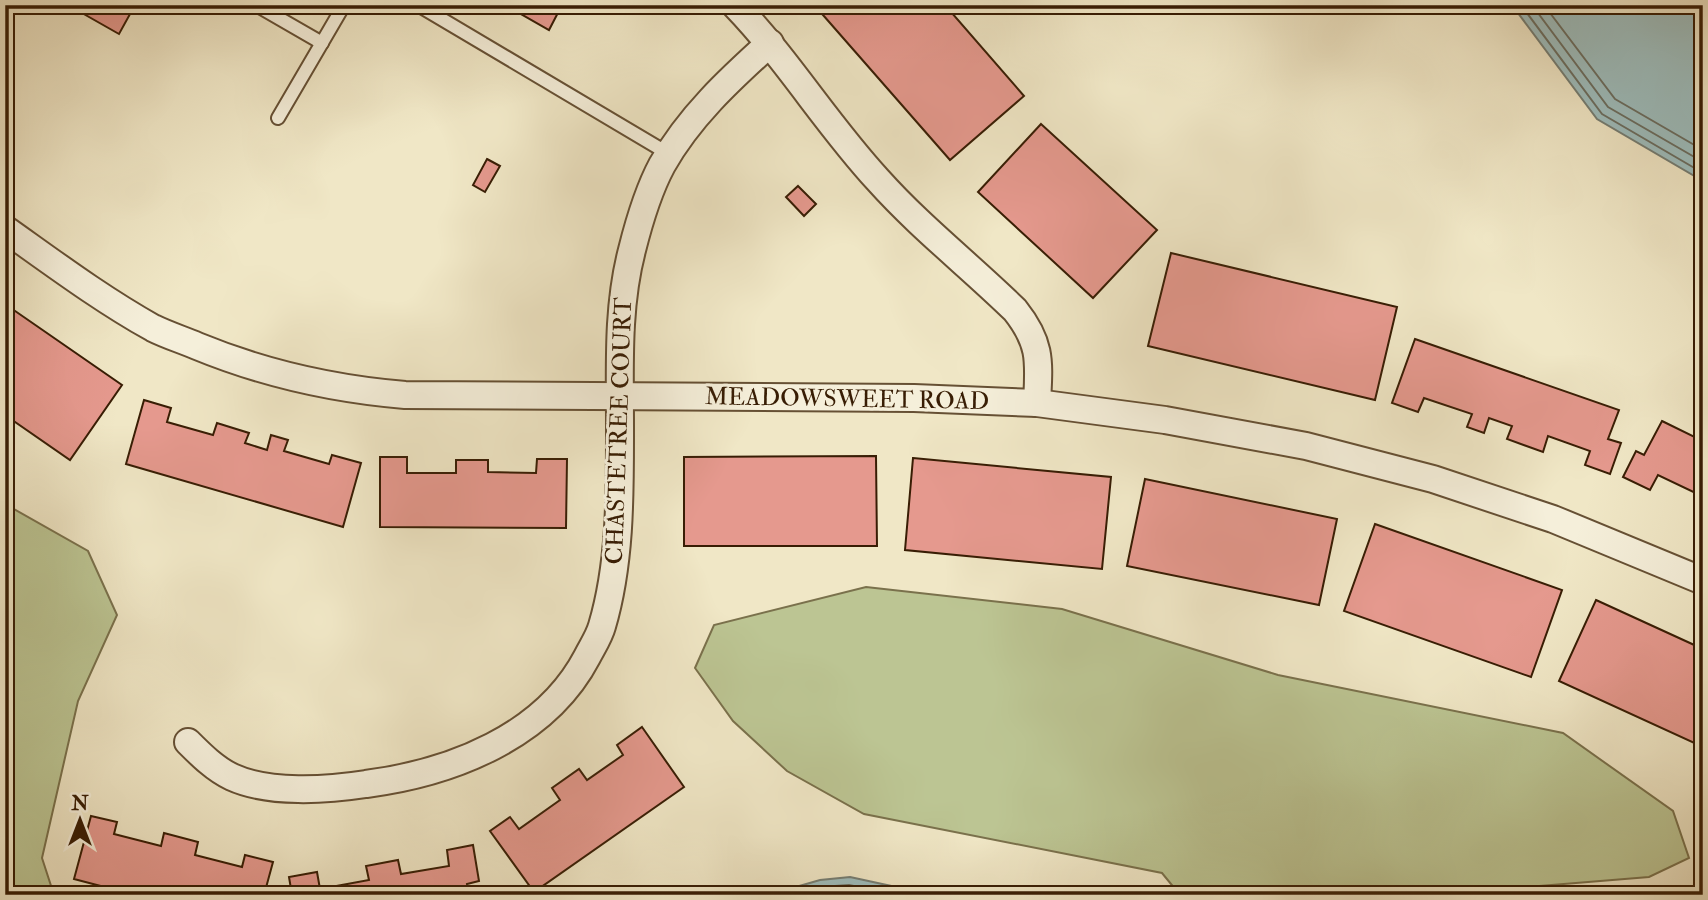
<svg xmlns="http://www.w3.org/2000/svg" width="1708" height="900" viewBox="0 0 1708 900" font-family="'IM FELL Double Pica',serif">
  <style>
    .green { fill: #bcc593; stroke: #7a714c; stroke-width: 2 }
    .water { fill: #9ebebe; stroke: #757e74; stroke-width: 2 }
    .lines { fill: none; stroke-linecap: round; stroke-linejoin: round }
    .shore { stroke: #6b6e61; stroke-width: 2 }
    .building { fill: #e5998e; stroke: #381d04; stroke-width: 2 }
    .lane-casing { stroke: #665034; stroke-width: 16 }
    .street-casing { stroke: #665034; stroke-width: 30 }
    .lane { stroke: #f5efda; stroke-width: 12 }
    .street { stroke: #f5efda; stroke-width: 26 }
    .labels { text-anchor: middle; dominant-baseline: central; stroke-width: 6; stroke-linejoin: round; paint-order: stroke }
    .street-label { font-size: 24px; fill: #381d04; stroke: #f5efda }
  </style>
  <rect width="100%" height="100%" fill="#f0e7c6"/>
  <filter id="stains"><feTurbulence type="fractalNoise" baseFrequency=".00286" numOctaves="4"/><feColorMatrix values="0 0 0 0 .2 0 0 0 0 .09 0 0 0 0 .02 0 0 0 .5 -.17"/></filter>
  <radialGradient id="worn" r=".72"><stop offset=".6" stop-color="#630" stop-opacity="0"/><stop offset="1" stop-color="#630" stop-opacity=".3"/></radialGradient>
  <g class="green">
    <path d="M5,504L88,551L117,615L78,701L42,858L54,895H5Z"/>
    <path d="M866,587L1062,609L1278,675L1563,733L1673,811L1689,858L1649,877L1431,895H1180L1162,873L864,814L787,771L733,721L695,668L714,625Z"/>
  </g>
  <g class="water">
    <path d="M1512,5H1692L1703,23V181L1597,119Z"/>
    <path d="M850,877L933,895H768L820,880Z"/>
  </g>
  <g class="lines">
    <g class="shore">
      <path d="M1521,5L1602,114L1703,173"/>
      <path d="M1532,5L1608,107L1703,162"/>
      <path d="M1544,5L1615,99L1703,150"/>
      <path d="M790,895L821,887L849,885L897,895"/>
    </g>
  </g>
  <g class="building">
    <path d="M68,5H135L119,34Z"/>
    <path d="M526,5H562L549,30L521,14Z"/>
    <path d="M834,5H945L1024,96L950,160L823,15Z"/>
    <path d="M1041,124L1157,230L1093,298L978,192Z"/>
    <path d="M487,159L500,166L485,192L473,185Z"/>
    <path d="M798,186L816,204L804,216L786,197Z"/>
    <path d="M1171,253L1397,307L1375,400L1148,346Z"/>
    <path d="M5,304L122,385L70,460L5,415Z"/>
    <path d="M1415,339L1619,410L1608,439L1621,443L1610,474L1585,465L1590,451L1548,436L1543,452L1507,439L1512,426L1489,418L1484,433L1467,427L1472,414L1424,398L1418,412L1392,403Z"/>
    <path d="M144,400L171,408L167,422L213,435L217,423L249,433L245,443L267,450L271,435L288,440L284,451L329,464L332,455L361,463L343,527L126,464Z"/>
    <path d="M1662,421L1703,441V512L1696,509L1702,496L1658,475L1650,490L1623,477L1636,451L1644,455Z"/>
    <path d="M876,456L877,546H684V457Z"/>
    <path d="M380,457H407V473H456V460H488V472L536,473L537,459H567L566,528L380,527Z"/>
    <path d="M913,458L1111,477L1102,569L905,550Z"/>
    <path d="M1145,479L1337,519L1319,605L1127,566Z"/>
    <path d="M1375,524L1562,590L1531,677L1344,611Z"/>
    <path d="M1596,600L1703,649V747L1559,681Z"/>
    <path d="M642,727L684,787L534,892L490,831L510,817L519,829L560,800L552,788L579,769L587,780L623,755L617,745Z"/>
    <path d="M91,816L117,822L114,834L161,846L164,833L198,842L195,855L242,867L245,855L273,862L264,895H135L74,879Z"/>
    <path d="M473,845L479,881L467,884L469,895H292L289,877L317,872L320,889L369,880L366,866L398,860L401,874L449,866L447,850Z"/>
  </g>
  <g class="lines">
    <defs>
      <g id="lane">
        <path d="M256,5L322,43"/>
        <path d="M418,5L669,154"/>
        <path d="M278,118L344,5"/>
      </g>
      <g id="street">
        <path d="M735,5C788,60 827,125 878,180C920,227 970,266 1015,310C1042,344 1039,362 1037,403"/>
        <path d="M5,229C53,263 101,299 153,328C167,335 183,340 197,346C265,374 333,389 405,395L914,398L1037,403L1165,420L1306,446L1433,479L1553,519L1703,581"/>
        <path d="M188,742C201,755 215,769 232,777C269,794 327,790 366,784C451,773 545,737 587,657C592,647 599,637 602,626C621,562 620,491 620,425C620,367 617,307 632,250C639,222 648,191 662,165C689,117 729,80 770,43"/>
      </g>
    </defs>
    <use href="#lane" class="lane-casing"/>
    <use href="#street" class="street-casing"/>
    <use href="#lane" class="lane"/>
    <use href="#street" class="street"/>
  </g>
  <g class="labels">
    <g class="street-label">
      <text transform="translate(847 399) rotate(1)">MEADOWSWEET ROAD</text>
      <text transform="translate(619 431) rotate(-88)">CHASTETREE COURT</text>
    </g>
  </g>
  <rect width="1708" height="900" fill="none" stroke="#f0e7c6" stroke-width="28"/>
  <rect x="7" y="7" width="1694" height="886" fill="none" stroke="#381d04" stroke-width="3.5"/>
  <rect x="14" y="14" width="1680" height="872" fill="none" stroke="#381d04" stroke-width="2"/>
  <g transform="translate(80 820)" stroke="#f5efda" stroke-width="5" paint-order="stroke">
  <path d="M0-5L12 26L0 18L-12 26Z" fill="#381d04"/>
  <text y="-10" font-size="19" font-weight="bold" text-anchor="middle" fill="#381d04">N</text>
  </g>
  <rect width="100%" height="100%" filter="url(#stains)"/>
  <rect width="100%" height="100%" fill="url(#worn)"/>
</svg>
